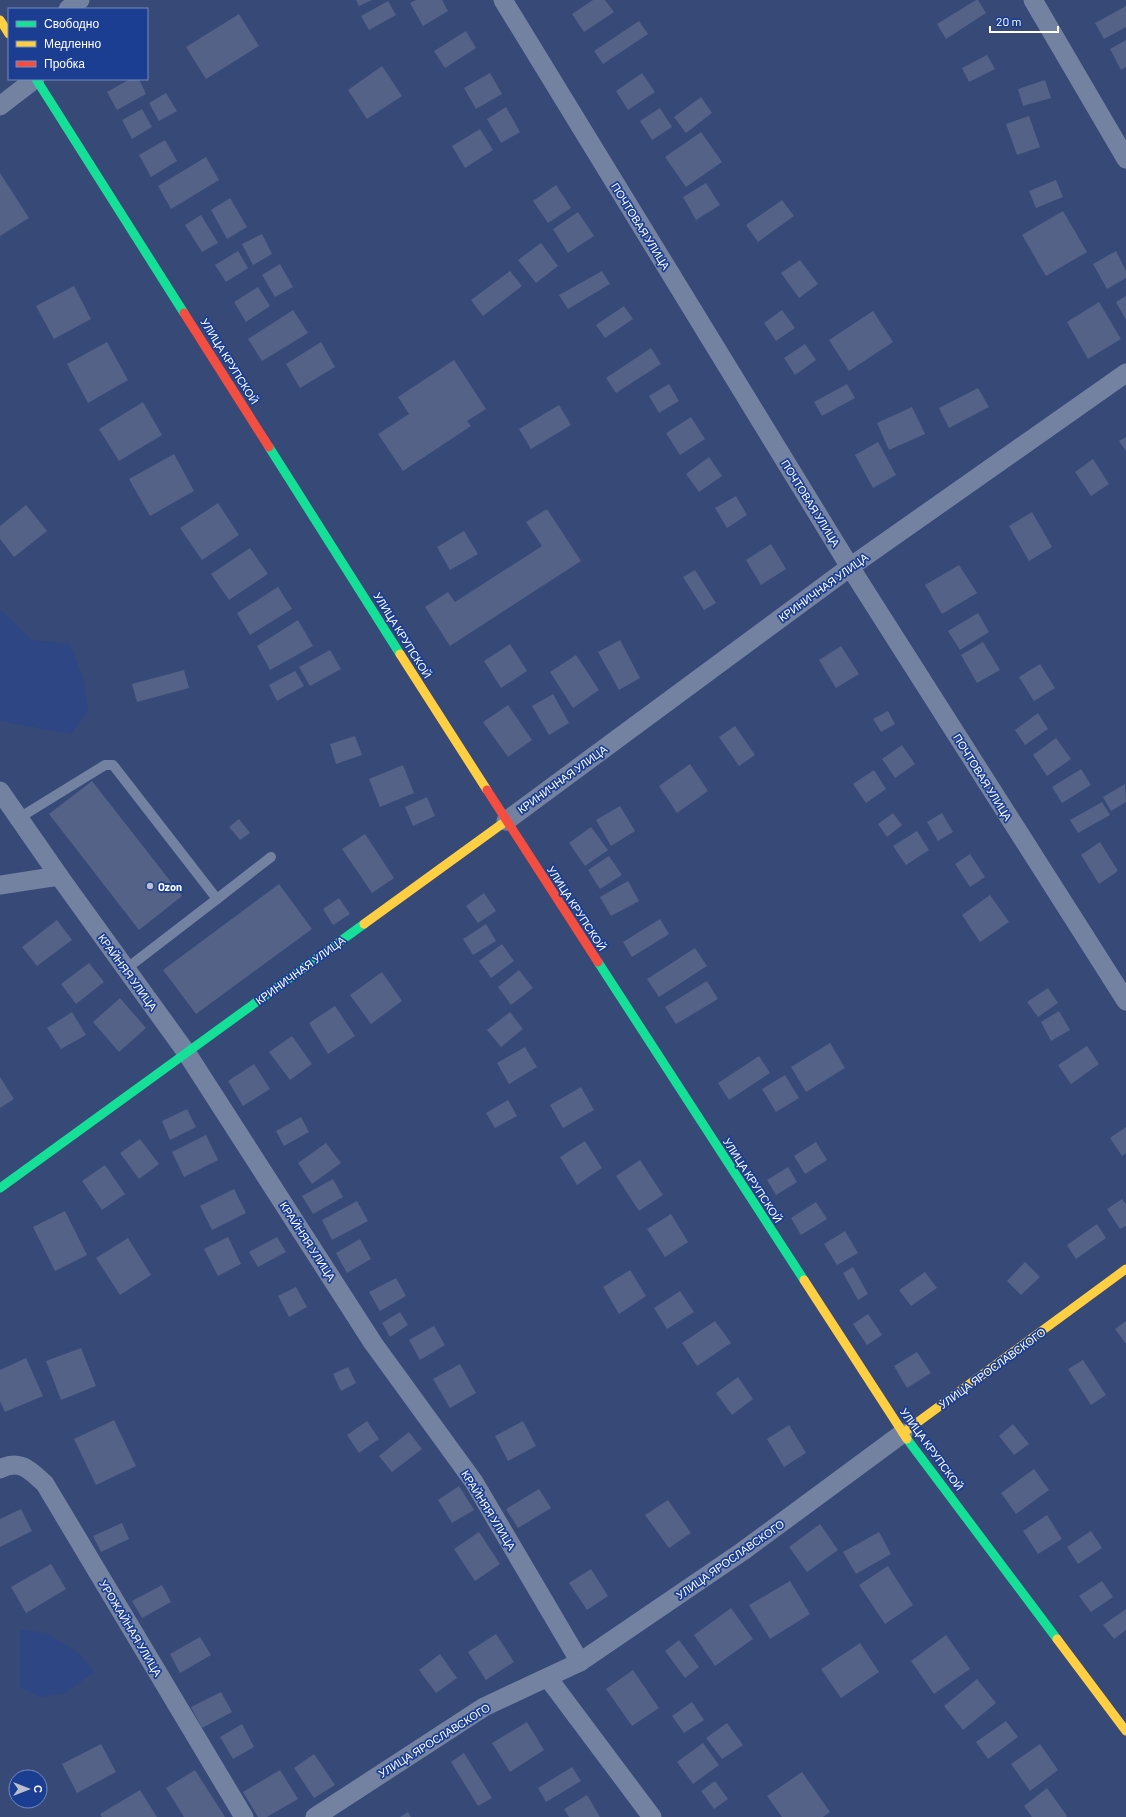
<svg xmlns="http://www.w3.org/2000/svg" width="1126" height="1817" viewBox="0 0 1126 1817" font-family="Barlow,sans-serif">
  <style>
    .water { fill: #2e4684 }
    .building { fill: #536286 }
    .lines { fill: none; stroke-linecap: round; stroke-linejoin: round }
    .lane { stroke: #7482a2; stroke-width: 10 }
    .street { stroke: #7482a2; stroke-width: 19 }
    .fast { stroke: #16e098; stroke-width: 9 }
    .slow { stroke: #ffcf43; stroke-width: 9 }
    .jam { stroke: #f24e42; stroke-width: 9 }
    .poi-dot { fill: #b9bfcf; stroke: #1b3e92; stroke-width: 1.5 }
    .labels { text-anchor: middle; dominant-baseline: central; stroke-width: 3.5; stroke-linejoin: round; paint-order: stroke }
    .street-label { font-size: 11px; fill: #fff; stroke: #1b3e92 }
    .poi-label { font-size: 11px; font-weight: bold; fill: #fff; stroke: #1b3e92; text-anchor: start }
  </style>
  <rect width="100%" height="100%" fill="#364977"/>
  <g class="water">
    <path d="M0,611L5,613L31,640L70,644L84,681L88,711L71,734L0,721Z"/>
    <path d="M20,1630L46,1633L79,1653L94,1672L65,1693L40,1697L20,1687Z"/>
  </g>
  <g class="building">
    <path d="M356,0H372L359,6Z"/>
    <path d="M416,0H442L448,11L423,26L410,3Z"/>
    <path d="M593,0H605L614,12L584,32L572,14Z"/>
    <path d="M976,0H978L986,13L946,39L937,24Z"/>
    <path d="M388,1L396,15L369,30L361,16Z"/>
    <path d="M1126,6V27L1104,39L1095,23Z"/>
    <path d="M239,14L259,46L206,79L186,47Z"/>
    <path d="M639,21L648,34L603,64L594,51Z"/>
    <path d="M466,31L476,48L445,68L434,51Z"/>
    <path d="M1126,40V67L1121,70L1110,49Z"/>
    <path d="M987,55L995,69L969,82L962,68Z"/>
    <path d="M382,66L402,96L367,119L348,90Z"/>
    <path d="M490,73L502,94L476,109L464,88Z"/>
    <path d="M642,73L655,92L628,110L616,91Z"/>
    <path d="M130,79H139L146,94L117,110L107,92Z"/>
    <path d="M1045,80L1051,98L1023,106L1018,89Z"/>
    <path d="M166,93L177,111L159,121L149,103Z"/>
    <path d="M701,97L712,113L686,133L674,117Z"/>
    <path d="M506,107L520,132L501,143L487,119Z"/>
    <path d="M660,108L672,127L652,140L640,121Z"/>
    <path d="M142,109L152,127L132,139L122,120Z"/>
    <path d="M1029,116L1040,147L1017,155L1006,124Z"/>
    <path d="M480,129L493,150L465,168L452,146Z"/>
    <path d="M701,132L722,162L686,187L665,157Z"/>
    <path d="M165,140L177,161L151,177L139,155Z"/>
    <path d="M206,157L219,180L171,209L158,186Z"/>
    <path d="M0,173L29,218L0,236Z"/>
    <path d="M1056,180L1063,197L1036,208L1029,191Z"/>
    <path d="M706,183L720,205L696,220L683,197Z"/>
    <path d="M556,185L571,208L548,223L533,201Z"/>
    <path d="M230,198L247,227L227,239L211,210Z"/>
    <path d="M782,200L794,216L758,242L746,225Z"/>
    <path d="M1063,211L1087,252L1046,276L1022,235Z"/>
    <path d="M578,212L594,236L568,253L553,229Z"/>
    <path d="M201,215L218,243L202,252L185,225Z"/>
    <path d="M262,234L272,254L253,265L242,244Z"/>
    <path d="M541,243L558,266L536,283L518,260Z"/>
    <path d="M238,251L248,268L226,282L215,265Z"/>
    <path d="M1116,251L1126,271V278L1107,289L1093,264Z"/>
    <path d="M800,260L818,284L799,298L781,273Z"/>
    <path d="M280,264L293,287L275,297L262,275Z"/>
    <path d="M510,271L522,286L483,316L471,300Z"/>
    <path d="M602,271L610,284L568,309L559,295Z"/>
    <path d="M74,286L91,319L54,339L36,306Z"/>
    <path d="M258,287L270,306L246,322L234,302Z"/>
    <path d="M1126,296V320L1116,302Z"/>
    <path d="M1099,302L1121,339L1088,359L1067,322Z"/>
    <path d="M624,306L633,319L605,338L596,325Z"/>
    <path d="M293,310L308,333L262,361L248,339Z"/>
    <path d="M782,310L795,328L776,341L764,323Z"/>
    <path d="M873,311L893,342L849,371L829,340Z"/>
    <path d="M107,342L128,380L88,403L67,364Z"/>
    <path d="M321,342L335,367L300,388L286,364Z"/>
    <path d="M805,344L816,360L795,375L784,358Z"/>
    <path d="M651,348L661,364L616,393L606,378Z"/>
    <path d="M454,360L486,409L467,421L471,426L403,471L378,434L409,414L398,397Z"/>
    <path d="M669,384L679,401L659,413L649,396Z"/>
    <path d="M847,384L855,398L822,416L814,402Z"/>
    <path d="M978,388L989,407L949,428L939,408Z"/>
    <path d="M143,402L162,435L119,461L99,429Z"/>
    <path d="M559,405L571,425L531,449L519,429Z"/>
    <path d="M912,407L925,434L889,450L877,423Z"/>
    <path d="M691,417L705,439L680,455L666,433Z"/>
    <path d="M1126,437V451L1119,441Z"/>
    <path d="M878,442L896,475L873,488L855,455Z"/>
    <path d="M174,454L194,491L150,516L129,479Z"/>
    <path d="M709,457L722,476L699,492L686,474Z"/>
    <path d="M1093,459L1109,484L1091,496L1075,472Z"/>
    <path d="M736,496L747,515L727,528L715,508Z"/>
    <path d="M218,503L239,535L202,560L180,528Z"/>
    <path d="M26,505L47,531L14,557L0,539V526Z"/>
    <path d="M547,509L581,561L450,646L425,607L448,592L455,602L542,546L526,522Z"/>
    <path d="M1032,512L1052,547L1029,561L1009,526Z"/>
    <path d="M464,531L478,554L450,570L437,547Z"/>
    <path d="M771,544L786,569L761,585L746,560Z"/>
    <path d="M250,548L268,574L229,600L211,574Z"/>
    <path d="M959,565L977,593L942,614L925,585Z"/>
    <path d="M695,570L716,603L704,610L683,577Z"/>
    <path d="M278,587L292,609L250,635L237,613Z"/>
    <path d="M978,613L989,632L960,650L948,631Z"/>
    <path d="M298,620L313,646L270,670L257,646Z"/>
    <path d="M620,640L640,678L619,690L598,652Z"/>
    <path d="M983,642L1000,670L977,683L961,655Z"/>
    <path d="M510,644L527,671L501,688L484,661Z"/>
    <path d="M841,646L859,674L836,688L819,660Z"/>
    <path d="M330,650L341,669L310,686L299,667Z"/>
    <path d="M576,655L599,690L573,708L550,672Z"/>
    <path d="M1040,664L1055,688L1034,701L1019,677Z"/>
    <path d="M184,670L189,688L137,702L132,684Z"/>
    <path d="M295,671L304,686L277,701L269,685Z"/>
    <path d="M553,694L569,723L549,735L532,706Z"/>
    <path d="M508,705L532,740L508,757L483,722Z"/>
    <path d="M888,711L895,724L881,732L873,719Z"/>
    <path d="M1038,713L1048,729L1025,745L1015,730Z"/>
    <path d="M735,726L755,755L739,766L719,737Z"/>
    <path d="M355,736L362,755L336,764L330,744Z"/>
    <path d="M1056,738L1071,759L1047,776L1033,755Z"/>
    <path d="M902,745L915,764L895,778L882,759Z"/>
    <path d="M690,764L708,791L677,813L659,786Z"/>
    <path d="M403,765L414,793L380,807L369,779Z"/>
    <path d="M1081,769L1091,785L1062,803L1052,787Z"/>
    <path d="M874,770L886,789L866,803L853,784Z"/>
    <path d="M92,781L182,896L139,930L49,814Z"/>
    <path d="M1125,784L1126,802L1111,811L1103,797Z"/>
    <path d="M427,797L435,816L413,826L405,807Z"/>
    <path d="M1102,802L1110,815L1078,833L1070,820Z"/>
    <path d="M620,806L635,831L611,846L596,820Z"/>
    <path d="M893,813L902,825L887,837L878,824Z"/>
    <path d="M942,813L953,832L938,841L927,822Z"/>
    <path d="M239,819L250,833L240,840L229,827Z"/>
    <path d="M591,827L608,850L585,866L569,843Z"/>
    <path d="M917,831L929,850L906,865L893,846Z"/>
    <path d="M365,834L394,878L372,893L342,849Z"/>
    <path d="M1100,842L1118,871L1099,884L1081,855Z"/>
    <path d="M970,854L985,877L970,887L955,864Z"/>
    <path d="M609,856L622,875L600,889L588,870Z"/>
    <path d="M628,881L639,901L611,916L600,897Z"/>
    <path d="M279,884L312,929L196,1014L163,970Z"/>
    <path d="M484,893L496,911L478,923L466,906Z"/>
    <path d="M990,895L1009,922L980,942L962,915Z"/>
    <path d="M339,898L350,914L333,925L323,909Z"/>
    <path d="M660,919L669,934L632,957L623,942Z"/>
    <path d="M57,920L72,940L37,966L22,947Z"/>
    <path d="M486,924L496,941L473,955L463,939Z"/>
    <path d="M502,944L514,961L491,978L479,961Z"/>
    <path d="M695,948L707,966L659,997L647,979Z"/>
    <path d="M89,963L104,982L76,1004L61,984Z"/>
    <path d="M519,970L533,988L511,1005L498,987Z"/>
    <path d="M382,972L402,1001L371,1024L350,995Z"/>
    <path d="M707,981L718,999L676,1024L665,1007Z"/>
    <path d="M1048,988L1058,1003L1038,1017L1027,1002Z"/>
    <path d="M120,998L146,1028L119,1052L93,1022Z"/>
    <path d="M335,1006L355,1036L328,1054L309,1023Z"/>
    <path d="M1059,1011L1070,1030L1051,1041L1041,1022Z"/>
    <path d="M72,1012L86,1035L61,1049L47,1028Z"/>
    <path d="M510,1012L523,1029L501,1047L487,1030Z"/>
    <path d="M292,1036L312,1064L290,1080L269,1052Z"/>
    <path d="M830,1043L845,1068L806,1092L791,1067Z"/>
    <path d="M1087,1046L1099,1064L1071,1084L1058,1065Z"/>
    <path d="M525,1047L537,1067L509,1084L497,1063Z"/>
    <path d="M759,1056L770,1073L729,1100L718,1083Z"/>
    <path d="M254,1064L270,1089L243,1106L228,1081Z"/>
    <path d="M785,1075L799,1098L776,1112L762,1089Z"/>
    <path d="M0,1077L14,1099L0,1108Z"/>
    <path d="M581,1087L594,1110L563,1128L550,1105Z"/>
    <path d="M508,1100L517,1116L495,1128L486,1113Z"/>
    <path d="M187,1109L196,1127L170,1140L162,1121Z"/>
    <path d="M301,1117L309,1132L284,1146L276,1131Z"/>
    <path d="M1126,1127V1153L1122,1156L1110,1138Z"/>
    <path d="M206,1135L218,1160L184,1177L172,1152Z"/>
    <path d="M140,1139L159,1164L139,1179L120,1153Z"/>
    <path d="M585,1141L602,1168L577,1185L560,1157Z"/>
    <path d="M816,1142L827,1160L805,1174L794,1156Z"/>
    <path d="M326,1143L341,1163L312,1184L298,1163Z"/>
    <path d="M640,1160L663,1195L639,1211L616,1176Z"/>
    <path d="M105,1165L125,1194L102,1210L82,1181Z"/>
    <path d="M788,1167L797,1182L776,1195L767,1180Z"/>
    <path d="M333,1179L343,1197L313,1214L302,1196Z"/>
    <path d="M234,1189L246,1213L212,1230L200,1206Z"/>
    <path d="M1122,1199L1126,1204V1226L1120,1229L1107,1209Z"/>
    <path d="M357,1201L368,1221L332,1240L322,1220Z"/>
    <path d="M816,1202L827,1219L801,1235L791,1218Z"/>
    <path d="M65,1211L87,1255L55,1271L33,1227Z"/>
    <path d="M671,1214L688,1242L665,1257L647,1229Z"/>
    <path d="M1097,1224L1106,1238L1076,1259L1067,1245Z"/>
    <path d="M845,1231L858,1253L837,1265L824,1244Z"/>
    <path d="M228,1237L241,1264L218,1276L204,1249Z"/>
    <path d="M277,1237L286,1252L258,1267L249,1252Z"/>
    <path d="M128,1238L151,1275L120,1295L96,1258Z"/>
    <path d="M360,1239L371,1259L347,1273L336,1253Z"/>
    <path d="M1025,1262L1040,1277L1021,1295L1007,1281Z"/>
    <path d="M853,1267L868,1294L858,1300L843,1273Z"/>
    <path d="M630,1270L646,1296L619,1314L603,1287Z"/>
    <path d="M925,1272L937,1288L911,1306L899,1290Z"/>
    <path d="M396,1278L406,1296L380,1311L369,1292Z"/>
    <path d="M296,1287L307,1307L289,1317L278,1296Z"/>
    <path d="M680,1291L694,1312L667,1329L654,1308Z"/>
    <path d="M400,1312L408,1325L390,1337L382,1323Z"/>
    <path d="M868,1314L882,1335L867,1345L853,1324Z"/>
    <path d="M715,1321L731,1343L697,1366L682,1343Z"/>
    <path d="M1126,1321V1344L1115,1329Z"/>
    <path d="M434,1326L445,1345L420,1360L409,1340Z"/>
    <path d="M81,1348L96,1386L61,1400L46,1361Z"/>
    <path d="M917,1352L931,1373L907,1388L894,1366Z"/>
    <path d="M26,1358L43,1396L5,1412L0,1401V1370Z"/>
    <path d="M1083,1360L1106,1395L1091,1405L1068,1369Z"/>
    <path d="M460,1364L476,1393L450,1408L433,1379Z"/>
    <path d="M348,1367L356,1383L341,1391L333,1374Z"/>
    <path d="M738,1377L753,1399L732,1415L716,1393Z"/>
    <path d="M114,1420L136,1466L96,1485L74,1439Z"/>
    <path d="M367,1421L379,1439L359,1453L347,1435Z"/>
    <path d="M523,1421L536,1446L508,1461L495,1436Z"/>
    <path d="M1013,1424L1029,1444L1014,1455L999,1436Z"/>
    <path d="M789,1425L806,1453L784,1467L767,1439Z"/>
    <path d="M409,1432L422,1449L392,1472L379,1456Z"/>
    <path d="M1034,1469L1049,1490L1016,1514L1001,1493Z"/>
    <path d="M459,1486L474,1510L452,1523L438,1500Z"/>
    <path d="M539,1489L551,1508L518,1528L506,1509Z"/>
    <path d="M668,1500L691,1533L669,1548L645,1515Z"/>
    <path d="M21,1509L32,1531L0,1547V1519Z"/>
    <path d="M1047,1515L1062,1539L1038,1554L1023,1531Z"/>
    <path d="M122,1523L129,1539L101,1552L93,1536Z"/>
    <path d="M820,1524L838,1550L807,1572L789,1547Z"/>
    <path d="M1091,1531L1102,1548L1078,1564L1067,1547Z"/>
    <path d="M479,1532L500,1564L475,1581L454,1549Z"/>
    <path d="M879,1532L891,1554L856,1574L843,1552Z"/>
    <path d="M51,1564L66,1589L26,1613L11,1587Z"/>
    <path d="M888,1566L913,1605L885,1624L859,1585Z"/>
    <path d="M591,1569L608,1596L587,1610L569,1583Z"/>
    <path d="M790,1581L810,1614L770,1639L749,1605Z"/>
    <path d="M1102,1581L1113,1597L1091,1612L1079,1596Z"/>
    <path d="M162,1585L171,1602L142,1618L132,1601Z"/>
    <path d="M731,1608L753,1639L715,1666L694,1635Z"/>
    <path d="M1126,1609V1630L1114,1639L1103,1625Z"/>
    <path d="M496,1634L514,1662L486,1680L468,1652Z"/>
    <path d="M946,1635L970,1669L934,1694L911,1661Z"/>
    <path d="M200,1637L211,1655L180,1673L170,1654Z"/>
    <path d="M679,1640L699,1667L685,1678L665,1651Z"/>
    <path d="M860,1643L879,1672L841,1698L821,1669Z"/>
    <path d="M440,1654L457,1678L436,1693L419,1670Z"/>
    <path d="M633,1670L659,1708L632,1726L606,1689Z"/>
    <path d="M977,1679L996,1703L963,1730L944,1706Z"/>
    <path d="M221,1692L232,1712L202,1728L191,1707Z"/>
    <path d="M692,1702L704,1720L684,1733L672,1716Z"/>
    <path d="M1006,1721L1018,1737L988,1759L976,1742Z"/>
    <path d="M527,1722L544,1750L510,1772L492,1743Z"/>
    <path d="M727,1723L743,1745L722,1759L706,1738Z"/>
    <path d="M242,1724L254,1747L233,1759L220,1737Z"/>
    <path d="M703,1743L719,1765L693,1784L677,1762Z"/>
    <path d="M101,1744L116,1772L77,1793L62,1764Z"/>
    <path d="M1040,1744L1058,1770L1030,1791L1011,1764Z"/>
    <path d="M464,1753L492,1798L478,1806L451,1762Z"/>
    <path d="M314,1754L335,1785L314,1798L294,1768Z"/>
    <path d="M572,1767L581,1781L546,1802L538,1788Z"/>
    <path d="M195,1770L225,1817H184L166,1788Z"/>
    <path d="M280,1770L298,1799L267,1817H258L243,1792Z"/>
    <path d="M802,1772L830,1812L823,1817H782L767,1796Z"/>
    <path d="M715,1781L728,1799L714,1809L701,1791Z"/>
    <path d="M1047,1788L1067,1816L1066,1817H1032L1024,1806Z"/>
    <path d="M140,1790L157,1817H102L100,1814Z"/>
    <path d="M587,1795L600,1817H569L564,1809Z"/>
    <path d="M408,1812L411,1817H400Z"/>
  </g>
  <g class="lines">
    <g class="lane">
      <path d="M19,818L105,765H113L217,899L126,969"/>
      <path d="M217,899L271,857"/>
    </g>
    <g class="street">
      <path d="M503,0L850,567L1126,1001"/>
      <path d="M1033,0L1126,159"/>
      <path d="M68,9L80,0"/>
      <path d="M0,106L35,79"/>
      <path d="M0,791L59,876"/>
      <path d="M506,821L850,567L1126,373"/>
      <path d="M0,885L59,876L186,1052L373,1343L474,1482L580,1662"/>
      <path d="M0,1469C20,1458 31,1471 45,1484L244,1817"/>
      <path d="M548,1678L652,1817"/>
      <path d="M315,1817L484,1707L580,1662L743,1551L903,1433"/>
    </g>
    <g class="fast">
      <path d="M36,79L184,313"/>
      <path d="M269,447L400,654"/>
      <path d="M598,962L804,1280"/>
      <path d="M0,1188L364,924"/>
      <path d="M907,1439L1057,1639"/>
    </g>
    <g class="slow">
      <path d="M0,20L9,34"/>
      <path d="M400,654L487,790"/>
      <path d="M364,924L506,821"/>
      <path d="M804,1280L907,1439"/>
      <path d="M903,1433L1126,1269"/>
      <path d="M1057,1639L1126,1731"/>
    </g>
    <g class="jam">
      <path d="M184,313L269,447"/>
      <path d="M487,790L598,962"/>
    </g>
  </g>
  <circle class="poi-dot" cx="150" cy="886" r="4"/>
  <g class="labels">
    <g class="street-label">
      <text transform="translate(641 226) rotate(58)">ПОЧТОВАЯ УЛИЦА</text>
      <text transform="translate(230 361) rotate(58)">УЛИЦА КРУПСКОЙ</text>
      <text transform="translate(811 503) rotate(58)">ПОЧТОВАЯ УЛИЦА</text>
      <text transform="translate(823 587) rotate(-36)">КРИНИЧНАЯ УЛИЦА</text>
      <text transform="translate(403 635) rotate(58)">УЛИЦА КРУПСКОЙ</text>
      <text transform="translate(983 777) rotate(58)">ПОЧТОВАЯ УЛИЦА</text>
      <text transform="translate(562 779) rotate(-36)">КРИНИЧНАЯ УЛИЦА</text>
      <text transform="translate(577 908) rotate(57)">УЛИЦА КРУПСКОЙ</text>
      <text transform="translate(300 970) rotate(-36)">КРИНИЧНАЯ УЛИЦА</text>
      <text transform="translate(128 972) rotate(54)">КРАЙНЯЯ УЛИЦА</text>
      <text transform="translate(753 1180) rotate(57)">УЛИЦА КРУПСКОЙ</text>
      <text transform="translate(308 1241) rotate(57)">КРАЙНЯЯ УЛИЦА</text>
      <text transform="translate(992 1368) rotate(-36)">УЛИЦА ЯРОСЛАВСКОГО</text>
      <text transform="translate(932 1449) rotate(54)">УЛИЦА КРУПСКОЙ</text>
      <text transform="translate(489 1510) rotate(58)">КРАЙНЯЯ УЛИЦА</text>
      <text transform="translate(730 1559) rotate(-35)">УЛИЦА ЯРОСЛАВСКОГО</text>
      <text transform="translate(131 1628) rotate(59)">УРОЖАЙНАЯ УЛИЦА</text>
      <text transform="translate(434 1740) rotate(-32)">УЛИЦА ЯРОСЛАВСКОГО</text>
    </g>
    <g class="poi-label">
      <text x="158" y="886">Ozon</text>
    </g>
  </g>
  <rect x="8" y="8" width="140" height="72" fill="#1b3e92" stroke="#768bbe"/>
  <rect x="16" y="21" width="20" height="6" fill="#16e098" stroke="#768bbe"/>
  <text x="44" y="28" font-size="12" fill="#ffffff">Свободно</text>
  <rect x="16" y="41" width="20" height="6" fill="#ffcf43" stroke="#768bbe"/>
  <text x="44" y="48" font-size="12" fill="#ffffff">Медленно</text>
  <rect x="16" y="61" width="20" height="6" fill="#f24e42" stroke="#768bbe"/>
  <text x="44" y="68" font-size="12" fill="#ffffff">Пробка</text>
  <g transform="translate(28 1789) rotate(90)"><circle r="19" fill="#1b3e92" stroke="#768bbe"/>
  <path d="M0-3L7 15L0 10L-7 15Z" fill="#b9bfcf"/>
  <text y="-6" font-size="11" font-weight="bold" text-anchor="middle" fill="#ffffff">С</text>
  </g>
  <path d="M990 26v6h68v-6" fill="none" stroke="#ffffff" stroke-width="2"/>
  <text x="996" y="26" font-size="12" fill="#ffffff" stroke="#1b3e92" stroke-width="3" paint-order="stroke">20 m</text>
</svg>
